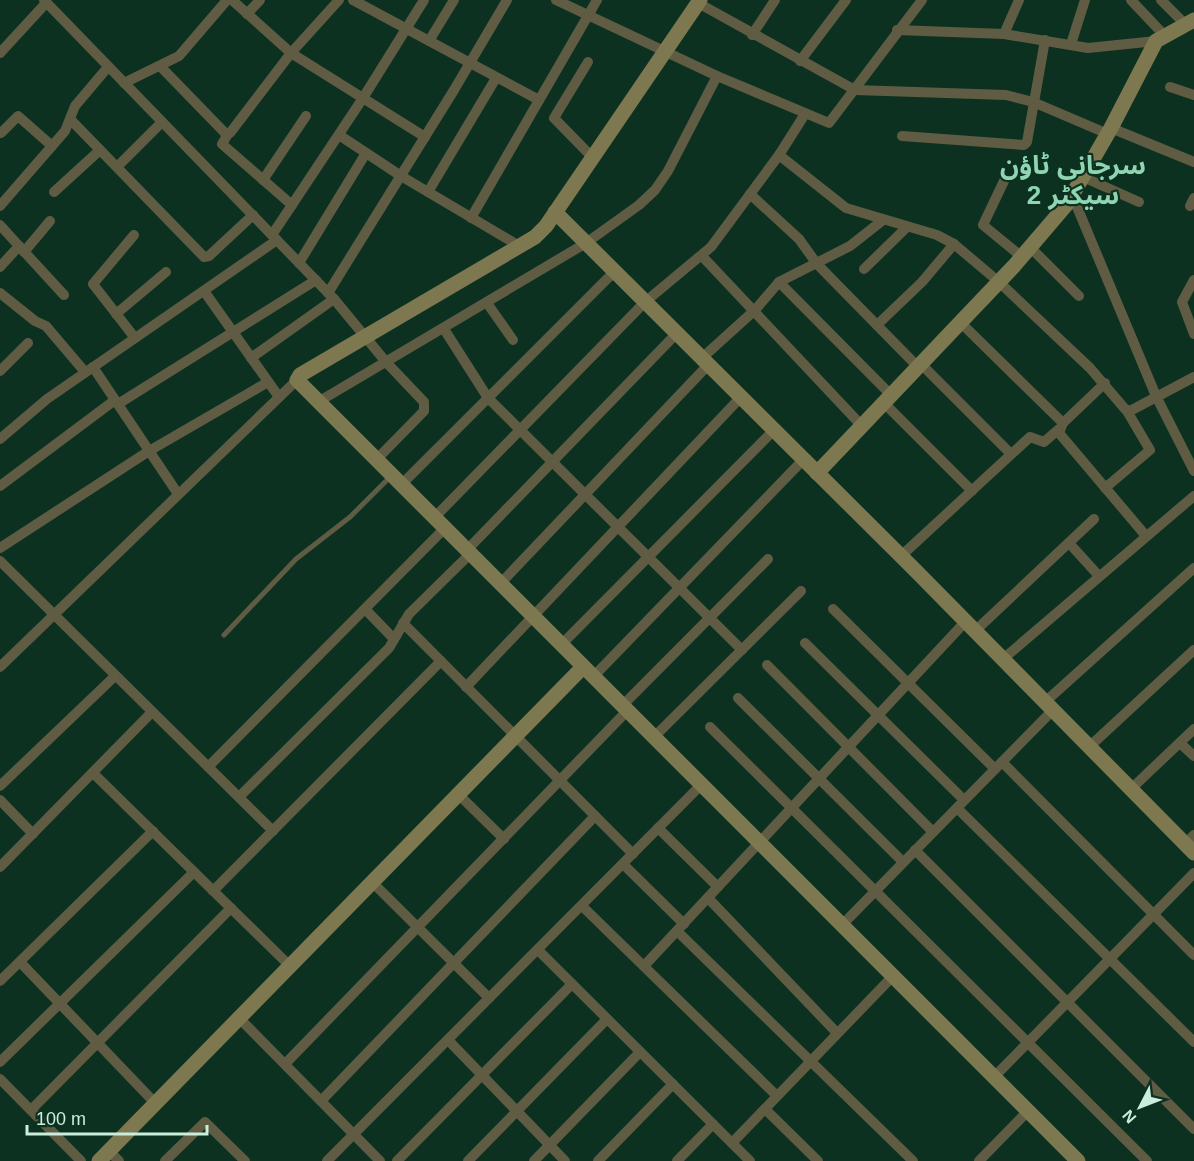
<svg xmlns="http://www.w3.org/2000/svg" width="1194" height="1161" viewBox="0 0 1194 1161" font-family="Helvetica,'Noto Sans Arabic',sans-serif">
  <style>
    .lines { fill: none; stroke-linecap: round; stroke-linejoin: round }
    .lane { stroke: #5f5c43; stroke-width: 5 }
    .street { stroke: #5f5c43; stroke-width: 10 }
    .secondary { stroke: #7d784f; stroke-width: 15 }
    .labels { text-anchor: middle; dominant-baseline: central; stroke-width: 4.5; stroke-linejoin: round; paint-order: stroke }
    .district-label { font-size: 26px; font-weight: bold; fill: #90d5b2; stroke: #0c3121 }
  </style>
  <rect width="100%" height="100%" fill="#0c3121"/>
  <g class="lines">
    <path class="lane" d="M224,635L296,559L350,517L390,477"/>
    <g class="street">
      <path d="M44,0L334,299L386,362L424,402V411L376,460"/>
      <path d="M232,0L291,53L425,137"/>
      <path d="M353,0L539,100"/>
      <path d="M556,0L717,76L829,123L922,0"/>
      <path d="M1131,0L1165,36"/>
      <path d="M1161,0L1186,25"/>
      <path d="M698,3L855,90L1006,95L1033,102L1108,134"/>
      <path d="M247,14L260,0"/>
      <path d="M897,30L1004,34L1088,48L1156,41"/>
      <path d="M1004,34L1019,0"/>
      <path d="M752,35L775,0"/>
      <path d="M429,41L454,0"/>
      <path d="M1071,44L1085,0"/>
      <path d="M0,53L46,3"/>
      <path d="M800,61L846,0"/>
      <path d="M588,62L554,118L593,158"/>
      <path d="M160,66L225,133H230L291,53L339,0"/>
      <path d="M124,83L179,56L227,0"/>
      <path d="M1170,87L1194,95"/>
      <path d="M70,119L204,257L209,256L253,215"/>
      <path d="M1111,128L1194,162"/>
      <path d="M1,133L18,116L52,146"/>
      <path d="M228,134L222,144L292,205"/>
      <path d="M339,135L401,176L521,247"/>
      <path d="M902,136L1024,145L1027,142L1045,40"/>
      <path d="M779,155L846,208L937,235L954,244L999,282L1090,368L1125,409L1130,411L1194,377"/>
      <path d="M117,167L162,122"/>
      <path d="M1083,177L1139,202"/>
      <path d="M263,180L306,116"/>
      <path d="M1004,181L983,225L1022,257"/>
      <path d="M54,192L100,150"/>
      <path d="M428,192L496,78"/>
      <path d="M750,194L799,239L817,264L918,367"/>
      <path d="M1072,195L1156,396L1194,471"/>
      <path d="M0,206L65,131L75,106L108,67"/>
      <path d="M1190,206L1194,198"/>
      <path d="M471,218L597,0"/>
      <path d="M0,225L19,246L0,267"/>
      <path d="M134,235L93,284L135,338"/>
      <path d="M272,235L363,98L424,0"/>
      <path d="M19,246L64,295"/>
      <path d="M1030,247L1079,296"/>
      <path d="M24,252L50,221"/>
      <path d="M702,256L862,426"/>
      <path d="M299,263L366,153"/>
      <path d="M864,269L907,227"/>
      <path d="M1194,280L1182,302L1194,334"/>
      <path d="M779,282L891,395"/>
      <path d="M204,291L279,397"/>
      <path d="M0,293L35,321L46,326L85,372"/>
      <path d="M328,293L454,90L507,0"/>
      <path d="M487,303L513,340"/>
      <path d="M116,314L166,272"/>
      <path d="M960,322L1063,423"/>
      <path d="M877,325L922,282L954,244"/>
      <path d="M444,329L488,398L742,650"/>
      <path d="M251,358L334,299"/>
      <path d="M702,358L755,310L779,282L850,246L883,220"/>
      <path d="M921,364L1011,454"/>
      <path d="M93,367L178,494"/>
      <path d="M0,371L28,343"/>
      <path d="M1105,383L1063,423L1059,433L1146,536"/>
      <path d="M318,402L586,243L639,205L655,190L668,171L717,76"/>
      <path d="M884,403L972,491"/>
      <path d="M118,404L316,280"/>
      <path d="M0,439L47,399L277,240"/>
      <path d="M401,485L615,271"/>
      <path d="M0,486L115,400"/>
      <path d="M1105,488L1150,450L1127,411"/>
      <path d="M434,518L645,302L711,247L779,155L805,114"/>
      <path d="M1069,543L1099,576"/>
      <path d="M0,548L149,451L268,382"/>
      <path d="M466,551L677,333"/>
      <path d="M901,556L1030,437L1044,442L1059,429"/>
      <path d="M0,561L273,831"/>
      <path d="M500,584L709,364"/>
      <path d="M365,609L394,639"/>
      <path d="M833,609L995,769"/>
      <path d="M403,623L633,854"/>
      <path d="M975,631L1094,519"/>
      <path d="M805,643L964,800"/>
      <path d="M561,645L774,430"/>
      <path d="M1003,659L1194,496"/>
      <path d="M767,665L933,832"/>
      <path d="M0,667L297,380"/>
      <path d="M593,677L804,459"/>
      <path d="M466,687L741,397"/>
      <path d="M738,698L903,862"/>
      <path d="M1045,702L1194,568"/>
      <path d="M622,706L768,559"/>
      <path d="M710,727L1147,1161"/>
      <path d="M654,737L801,591"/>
      <path d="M1180,743L1194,756"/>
      <path d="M1089,747L1194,650"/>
      <path d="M1002,762L1194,955"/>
      <path d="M208,767L444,529"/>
      <path d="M93,773L291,967"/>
      <path d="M0,786L115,676"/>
      <path d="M1131,789L1194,729"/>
      <path d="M459,795L504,839"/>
      <path d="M239,797L389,648L409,614L470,554"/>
      <path d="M0,800L33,834"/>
      <path d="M957,808L1194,1042"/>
      <path d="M658,828L718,887"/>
      <path d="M1185,844L1194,835"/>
      <path d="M915,850L1194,1129"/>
      <path d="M623,864L684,924"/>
      <path d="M0,867L152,712"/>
      <path d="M373,883L489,998"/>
      <path d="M213,891L441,661"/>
      <path d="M708,898L837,1033"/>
      <path d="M582,906L777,1096"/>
      <path d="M842,925L1053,710"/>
      <path d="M677,931L913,1161"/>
      <path d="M538,950L750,1161"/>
      <path d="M20,962L156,1104"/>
      <path d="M644,966L966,621"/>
      <path d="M0,981L153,831"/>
      <path d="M240,1019L380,1161"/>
      <path d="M448,1040L565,1161"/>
      <path d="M0,1062L194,872"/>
      <path d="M285,1064L627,711"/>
      <path d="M994,1077L1194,873"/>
      <path d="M0,1079L81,1161"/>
      <path d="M321,1101L595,816"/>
      <path d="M765,1109L818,1161"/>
      <path d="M31,1110L231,908"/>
      <path d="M732,1143L893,976"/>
      <path d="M109,1151L119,1161"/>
      <path d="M165,1161L205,1122L245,1161"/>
      <path d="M327,1161L701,785"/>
      <path d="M397,1161L572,984"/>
      <path d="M468,1161L607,1019"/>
      <path d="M534,1161L640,1052"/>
      <path d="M598,1161L673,1084"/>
      <path d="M677,1161L713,1124"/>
      <path d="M979,1161L1028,1111"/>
    </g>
    <g class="secondary">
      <path d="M700,0L546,226L535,237L300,375L297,380L1078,1161"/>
      <path d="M555,212L915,570L1194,853"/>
      <path d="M817,473L1014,266L1067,204L1111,128L1156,41L1194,20"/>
      <path d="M99,1161L583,667"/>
    </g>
  </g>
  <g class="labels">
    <g class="district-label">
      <text x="1073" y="165">سرجانی ٹاؤن<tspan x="1073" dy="30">سیکٹر 2</tspan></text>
    </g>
  </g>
  <g transform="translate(1140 1107) rotate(228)" stroke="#0c3121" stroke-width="4.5" paint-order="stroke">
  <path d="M0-4.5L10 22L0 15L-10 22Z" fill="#cbeddb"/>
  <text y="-9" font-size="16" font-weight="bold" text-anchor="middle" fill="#cbeddb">N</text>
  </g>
  <path d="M27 1125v9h180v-9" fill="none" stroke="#cbeddb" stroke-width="3"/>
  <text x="36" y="1125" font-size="18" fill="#cbeddb" stroke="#0c3121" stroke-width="4.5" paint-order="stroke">100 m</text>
</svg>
